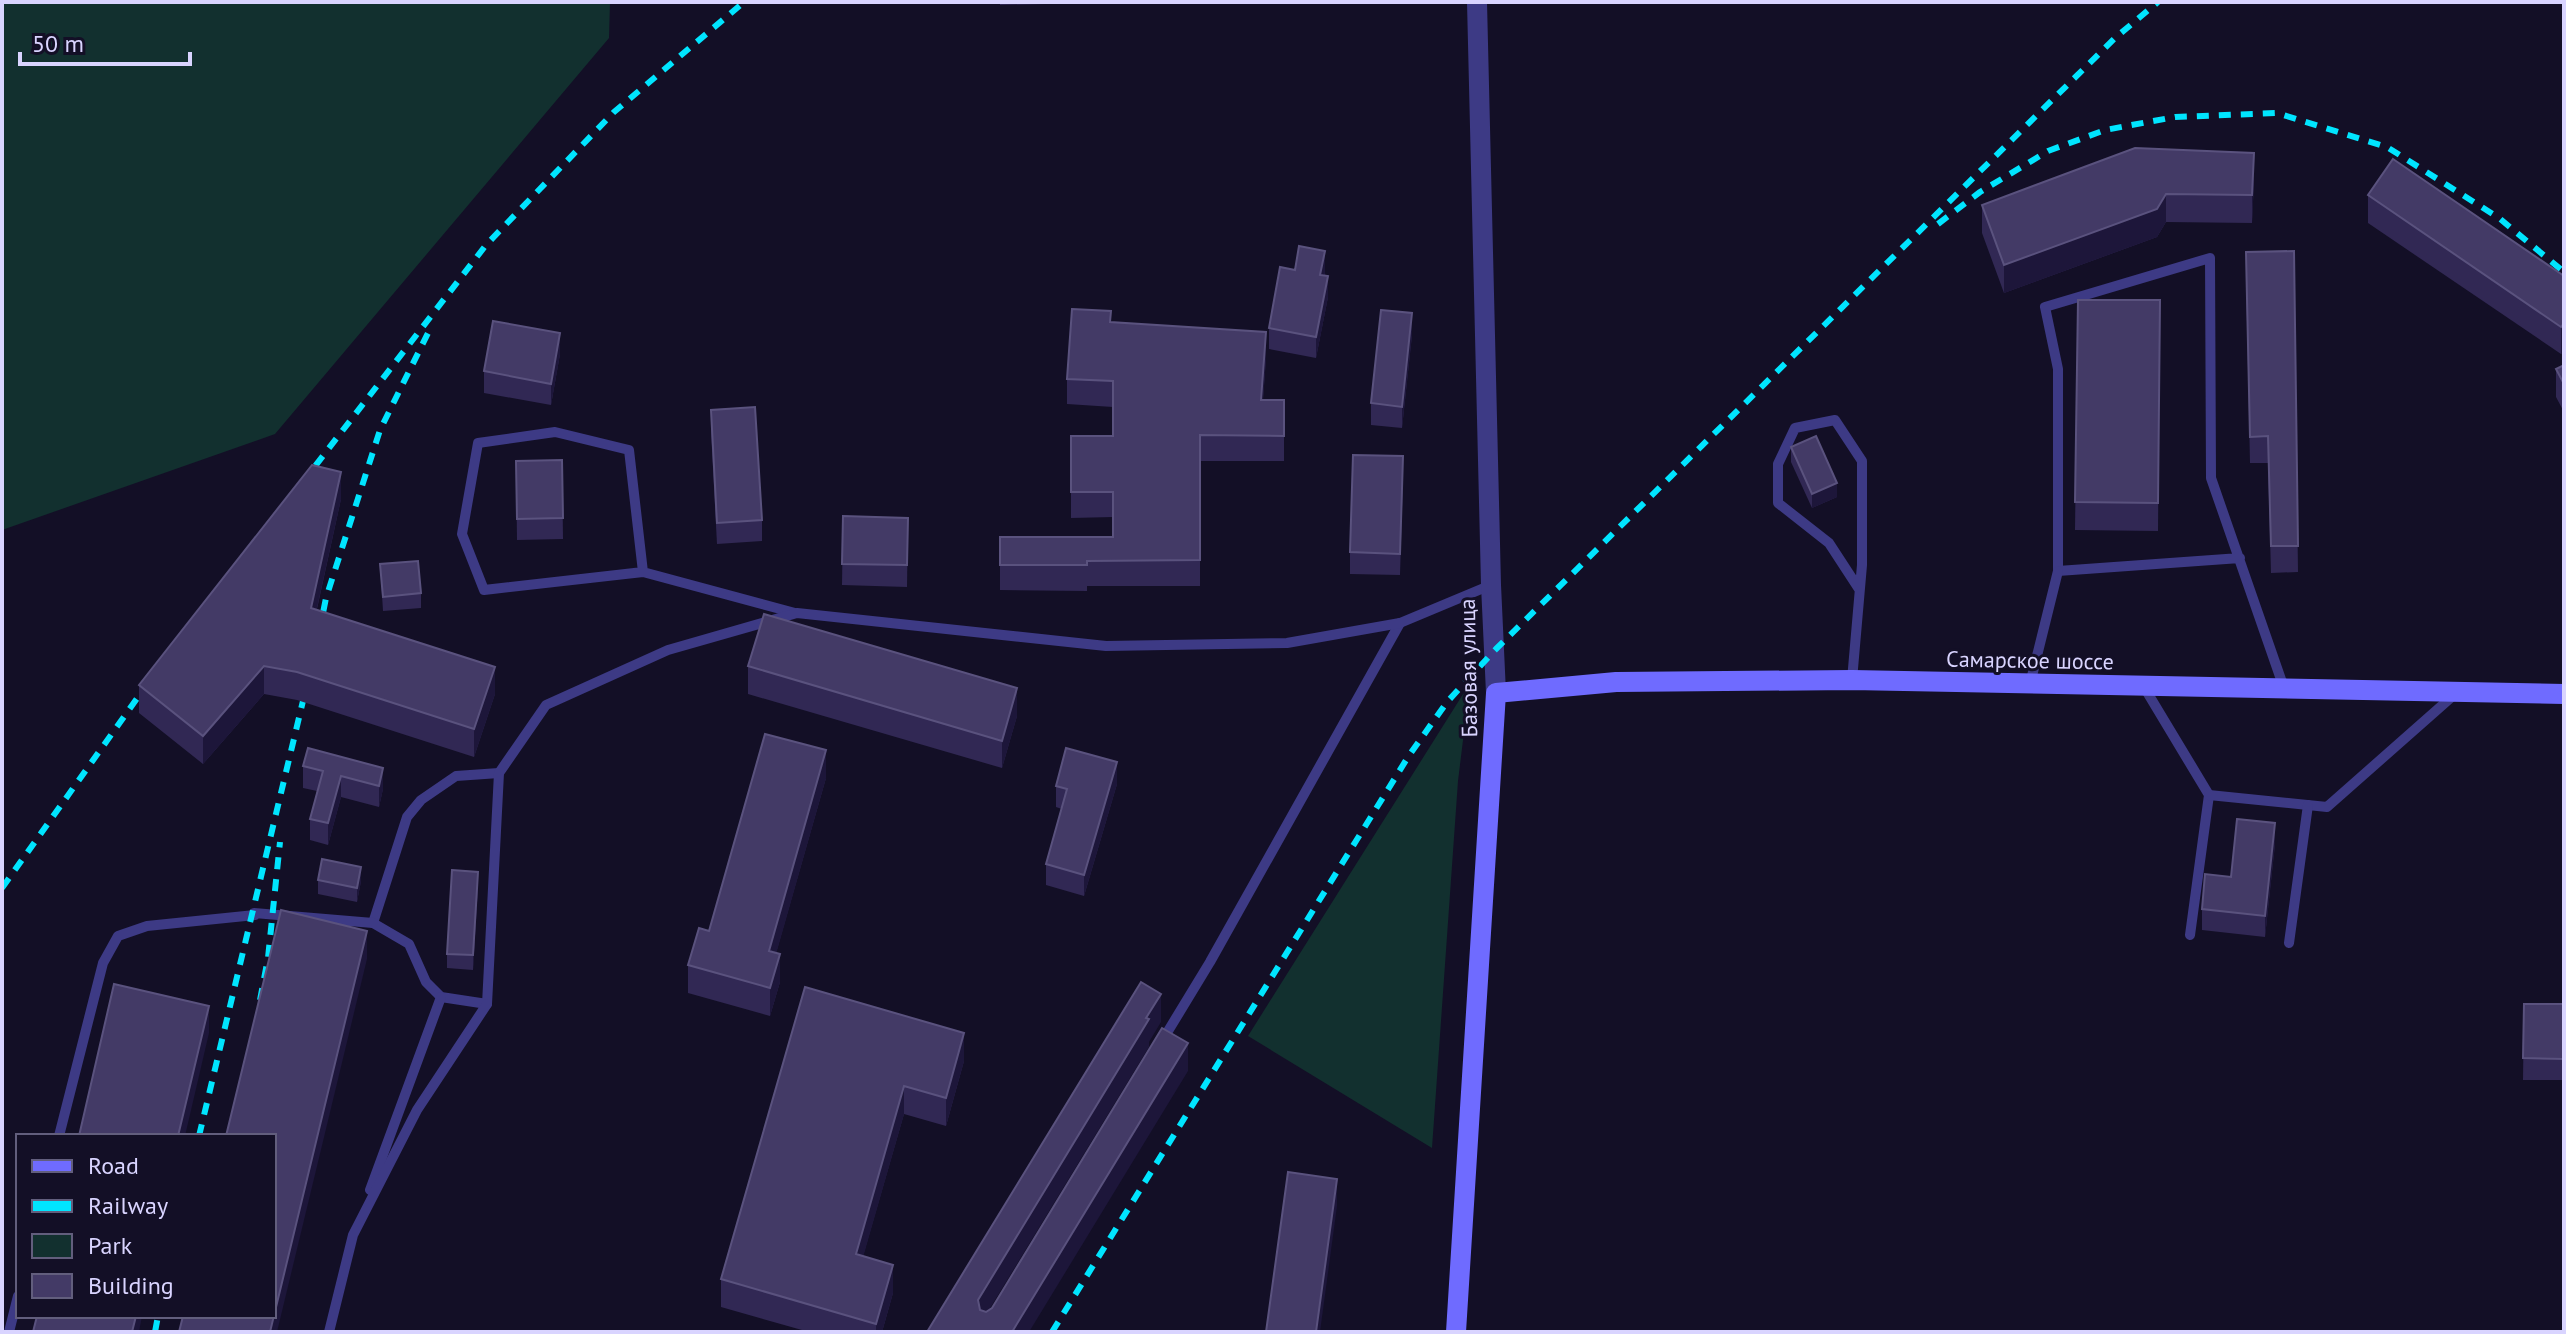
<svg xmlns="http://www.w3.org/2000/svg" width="2566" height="1334" viewBox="0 0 2566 1334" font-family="'PT Sans',sans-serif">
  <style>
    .green { fill: #12302f }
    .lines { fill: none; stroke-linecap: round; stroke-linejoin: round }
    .lane { stroke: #3d3a85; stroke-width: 10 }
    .street { stroke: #3d3a85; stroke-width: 20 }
    .secondary { stroke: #6f6bff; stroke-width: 20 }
    .rail { stroke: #00e5ff; stroke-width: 6; stroke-dasharray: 12 10; stroke-linecap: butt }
    .wall { fill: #312854 }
    .shaded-wall { fill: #1d163a }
    .building { fill: #433a66; stroke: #5a527e; stroke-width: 2 }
    .labels { text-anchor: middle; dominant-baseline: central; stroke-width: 6; stroke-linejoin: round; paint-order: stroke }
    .street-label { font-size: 22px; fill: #d9d4ff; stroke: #130f26 }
  </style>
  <rect width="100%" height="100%" fill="#130f26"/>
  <g class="green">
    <path d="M2,2H610L609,38L275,434L2,530Z"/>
    <path d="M1470,683L1458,781L1432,1148L1248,1036Z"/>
  </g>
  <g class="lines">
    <g class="lane">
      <path d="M2240,558L2058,571V369L2045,307L2210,258L2211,478L2284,688"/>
      <path d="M643,572L629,450L555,432L478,443L462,534L484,590L643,572L795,613"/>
      <path d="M1852,680L1862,565V461L1835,420L1795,428L1778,464V503L1829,543L1859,589"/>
      <path d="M2030,684L2058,571"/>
      <path d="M2144,687L2209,795L2190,935"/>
      <path d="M2209,795L2327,807L2455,694"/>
      <path d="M373,923L407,817L421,800L456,776L499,773"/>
      <path d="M2289,943L2308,805"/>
      <path d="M1162,1041L1210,962L1400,623"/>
      <path d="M59,1136L103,963L118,936L147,926L255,915L254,913L373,923L409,944L426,982L441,997L487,1004L499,773L546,705L668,650L797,613L1106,646L1287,643L1400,623L1491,585"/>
      <path d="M370,1190L441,997"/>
      <path d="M9,1332L18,1296"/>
      <path d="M329,1332L353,1235L417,1110L487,1004"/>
    </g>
    <path class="street" d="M1477,2L1491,585L1496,693"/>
    <path class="secondary" d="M1456,1332L1496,693L1616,682L1852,680L2564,694"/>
    <g class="rail">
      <path d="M1938,224L1980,192L2048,151L2105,130L2175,117L2277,113L2387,147L2499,218L2564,272"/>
      <path d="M302,483L486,245L614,112L744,2"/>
      <path d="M319,633L326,598L380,430L428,333"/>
      <path d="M2,888L153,676"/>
      <path d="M260,1000L268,958L280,842"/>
      <path d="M199,1136L308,680"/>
      <path d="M155,1332L158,1316"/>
      <path d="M1052,1332L1408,757L1447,702L1496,649L2115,38L2158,2"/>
    </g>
  </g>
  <g class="wall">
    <path d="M1000,2H1046V4L1000,5Z"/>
    <path d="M2254,181L2252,223L2166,222L2157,237L2004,293L1982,233V205Z"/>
    <path d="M2368,195L2564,276V351L2561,354L2368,223Z"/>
    <path d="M2294,251L2298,572L2271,573L2268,463H2250L2246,278Z"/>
    <path d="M1295,270L1325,273L1328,297L1316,358L1269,349V328Z"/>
    <path d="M2078,300H2160L2158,531L2075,530Z"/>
    <path d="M1111,322L1266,358L1263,400H1284V461H1200V586H1087V591L1000,590V537H1113V517L1071,518V462L1113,436V407L1067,404V379Z"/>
    <path d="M1412,335L1402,428L1371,425V403Z"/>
    <path d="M560,354L551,405L484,393V371Z"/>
    <path d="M2564,365V412L2556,397V369Z"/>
    <path d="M711,410L762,520V541L717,544L711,431Z"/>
    <path d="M1791,447L1837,497L1812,508L1791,462Z"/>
    <path d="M562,460L563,539L517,540L516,461Z"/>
    <path d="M1403,477L1400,575L1350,574V552Z"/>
    <path d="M341,499L317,609L495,694L474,757L297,700L264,694L203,764L139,713V685Z"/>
    <path d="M843,516L908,518L907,587L842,585Z"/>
    <path d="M380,564L421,593V608L383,611Z"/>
    <path d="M748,666L1017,716L1002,768L748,694Z"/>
    <path d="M303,766L383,768V789L379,807L341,797L328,845L310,840V819L317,791L303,788Z"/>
    <path d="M826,778L776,953L780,982L770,1016L688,993V965L709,931Z"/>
    <path d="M1117,784L1084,896L1046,885V864L1062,809L1056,807V786Z"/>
    <path d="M2275,844L2265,937L2202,930V909Z"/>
    <path d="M318,880L361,881L357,902L318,894Z"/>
    <path d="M478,886L473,970L447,968V954Z"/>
    <path d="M805,987L964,1061L946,1126L904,1114L863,1256L893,1293L882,1332H809L721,1307V1279Z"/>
    <path d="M2524,1004H2564V1080H2523Z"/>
  </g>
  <g class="shaded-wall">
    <path d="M2254,153V181L2252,223V195Z"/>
    <path d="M2166,194V222L2157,237L2004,293V265Z"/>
    <path d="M1325,251V273L1320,296V275Z"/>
    <path d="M1328,276V297L1316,358V337Z"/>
    <path d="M1412,313V335L1402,428V407Z"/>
    <path d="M2564,323V351L2561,354V327Z"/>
    <path d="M1266,332V358L1261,425V400Z"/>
    <path d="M560,333V354L551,405V384Z"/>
    <path d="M341,472V499L311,635V608Z"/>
    <path d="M1837,483V497L1812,508V494Z"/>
    <path d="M264,666V694L203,764V736Z"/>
    <path d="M495,667V694L474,757V729Z"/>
    <path d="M1017,688V716L1002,768V741Z"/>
    <path d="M826,750V778L769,979V951Z"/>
    <path d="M1117,762V784L1084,896V875Z"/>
    <path d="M383,768V789L379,807V786Z"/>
    <path d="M341,776V797L328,845V823Z"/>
    <path d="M2275,823V844L2265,937V916Z"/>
    <path d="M361,867V881L357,902V888Z"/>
    <path d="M478,872V886L473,970V955Z"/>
    <path d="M367,931V959L277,1332H270Z"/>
    <path d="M780,954V982L770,1016V988Z"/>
    <path d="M1161,994V1022L1149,1042V1047L978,1328V1300Z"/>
    <path d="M209,1006V1033L185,1136H178Z"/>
    <path d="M964,1033V1061L946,1126V1098Z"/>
    <path d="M1188,1043V1071L1029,1332H1012Z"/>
    <path d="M904,1086V1114L856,1282V1254Z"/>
    <path d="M1337,1179V1206L1320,1332H1316Z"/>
    <path d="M893,1265V1293L882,1332H876V1324Z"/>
    <path d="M136,1316H142L139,1332H132Z"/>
  </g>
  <g class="building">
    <path d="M2135,148L2254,153L2252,195L2166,194L2157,209L2004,265L1982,205Z"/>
    <path d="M2393,159L2564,276V323L2561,327L2368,195Z"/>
    <path d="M1299,246L1325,251L1320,275L1328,276L1316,337L1269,328L1280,267L1295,270Z"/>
    <path d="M2294,251L2298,546H2271L2268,436L2250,437L2246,252Z"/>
    <path d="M2078,300H2160L2158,503L2075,502Z"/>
    <path d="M1072,309L1111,311L1110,322L1266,332L1261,400H1284V436L1200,435V560L1087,561V565H1000V537H1113V492H1071V436H1113V381L1067,379Z"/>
    <path d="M1381,310L1412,313L1402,407L1371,403Z"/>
    <path d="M493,321L560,333L551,384L484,371Z"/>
    <path d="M2564,365V384L2556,369Z"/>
    <path d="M755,407L762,520L717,523L711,410Z"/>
    <path d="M1816,436L1837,483L1812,494L1791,447Z"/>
    <path d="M1353,455L1403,456L1400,554L1350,552Z"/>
    <path d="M562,460L563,518L517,519L516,461Z"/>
    <path d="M312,465L341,472L311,608L495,667L474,729L297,672L264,666L203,736L139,685Z"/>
    <path d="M843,516L908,518L907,565L842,564Z"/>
    <path d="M418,561L421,593L383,597L380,564Z"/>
    <path d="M764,614L1017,688L1002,741L748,666Z"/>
    <path d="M765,734L826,750L769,951L780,954L770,988L688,965L699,928L709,931Z"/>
    <path d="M308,748L383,768L379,786L341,776L328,823L310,819L323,771L303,766Z"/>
    <path d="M1066,748L1117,762L1084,875L1046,864L1067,789L1056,786Z"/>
    <path d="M2237,819L2275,823L2265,916L2202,909L2205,874L2231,877Z"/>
    <path d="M322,859L361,867L357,888L318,880Z"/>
    <path d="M452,870L478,872L473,955L447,954Z"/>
    <path d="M281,910L367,931L270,1332H179L183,1316H274V1136H226Z"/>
    <path d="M1141,982L1161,994L1146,1018L1149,1019L978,1300L980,1310L986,1312L992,1308L1162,1028L1188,1043L1012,1332H927Z"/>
    <path d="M114,984L209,1006L178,1136H79Z"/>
    <path d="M805,987L964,1033L946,1098L904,1086L856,1254L893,1265L876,1324L721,1279Z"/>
    <path d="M2524,1004H2564V1059L2523,1058Z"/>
    <path d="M1288,1172L1337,1179L1316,1332H1266Z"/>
    <path d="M37,1316H136L132,1332H33Z"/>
  </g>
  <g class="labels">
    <g class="street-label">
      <text transform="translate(2030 660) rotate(1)">Самарское шоссе</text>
      <text transform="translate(1468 668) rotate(-91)">Базовая улица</text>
    </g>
  </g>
  <rect width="2566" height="1334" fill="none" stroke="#d9d4ff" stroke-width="8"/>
  <rect x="16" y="1134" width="260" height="184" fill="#130f26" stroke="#625e7d" stroke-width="2"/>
  <rect x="32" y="1160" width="40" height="12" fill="#6f6bff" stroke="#625e7d" stroke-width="2"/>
  <text x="88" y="1174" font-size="24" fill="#d9d4ff">Road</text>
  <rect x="32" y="1200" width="40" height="12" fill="#00e5ff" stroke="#625e7d" stroke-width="2"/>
  <text x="88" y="1214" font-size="24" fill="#d9d4ff">Railway</text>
  <rect x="32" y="1234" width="40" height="24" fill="#12302f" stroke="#625e7d" stroke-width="2"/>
  <text x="88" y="1254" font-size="24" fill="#d9d4ff">Park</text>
  <rect x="32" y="1274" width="40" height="24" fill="#433a66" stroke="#625e7d" stroke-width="2"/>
  <text x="88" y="1294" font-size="24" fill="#d9d4ff">Building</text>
  <path d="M20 52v12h170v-12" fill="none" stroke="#d9d4ff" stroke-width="4"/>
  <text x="32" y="52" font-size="24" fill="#d9d4ff" stroke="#130f26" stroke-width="6" paint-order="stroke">50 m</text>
</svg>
